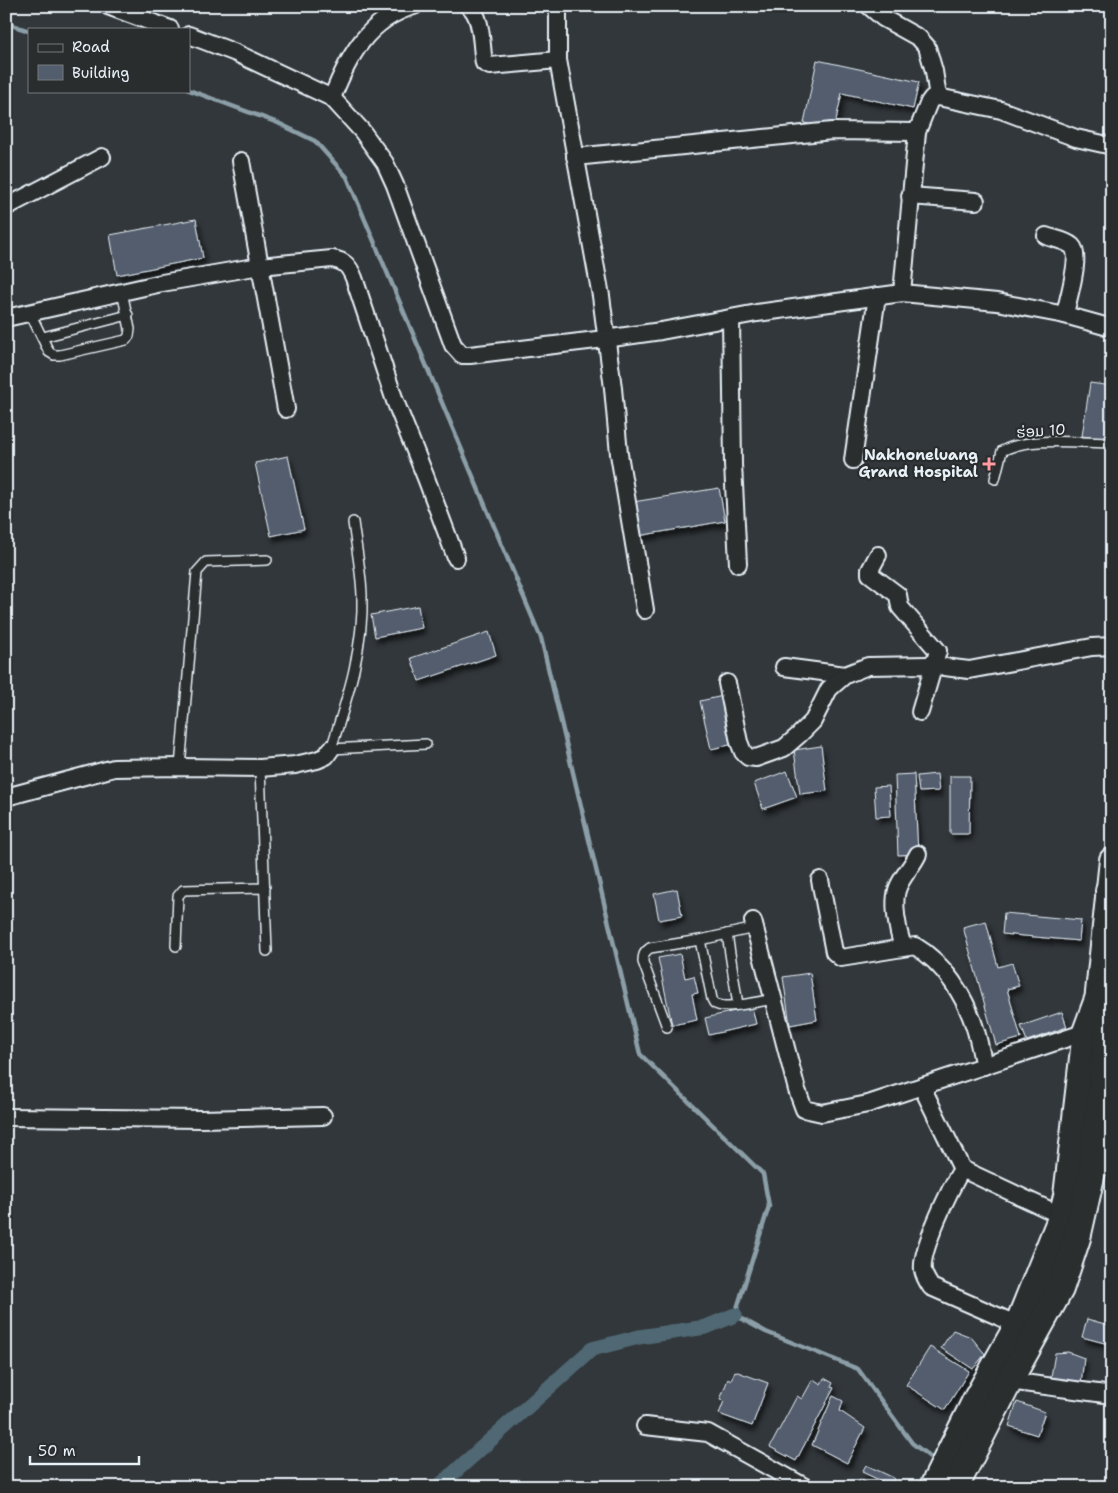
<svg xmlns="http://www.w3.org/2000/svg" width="1118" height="1493" viewBox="0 0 1118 1493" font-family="'Shantell Sans','Noto Sans Lao',sans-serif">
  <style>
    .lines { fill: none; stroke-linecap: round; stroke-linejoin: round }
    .stream { stroke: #8c9fa8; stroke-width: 4.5 }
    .canal { stroke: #4f6873; stroke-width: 15 }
    .building { fill: #525d6d; stroke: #e8f1f8; filter: url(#shadow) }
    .lane-casing { stroke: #e8f1f8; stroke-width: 12 }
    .street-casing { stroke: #e8f1f8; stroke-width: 20 }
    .secondary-casing { stroke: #e8f1f8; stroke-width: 28 }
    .primary-casing { stroke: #e8f1f8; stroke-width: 30 }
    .lane { stroke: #2a2d2e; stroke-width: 9 }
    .street { stroke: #2a2d2e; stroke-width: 16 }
    .secondary { stroke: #2a2d2e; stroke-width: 24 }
    .primary { stroke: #2a2d2e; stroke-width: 26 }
    .poi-dot { fill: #ff9aa2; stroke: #2a2d2e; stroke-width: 2 }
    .labels { text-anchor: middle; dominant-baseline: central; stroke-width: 4.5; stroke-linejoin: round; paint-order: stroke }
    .street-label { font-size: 15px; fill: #e8f1f8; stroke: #2a2d2e }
    .poi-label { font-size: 15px; font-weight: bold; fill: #e8f1f8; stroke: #2a2d2e; text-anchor: end }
  </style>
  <defs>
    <filter id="shadow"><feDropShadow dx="3" dy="5.5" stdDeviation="2.5" flood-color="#0009"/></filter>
  </defs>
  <rect width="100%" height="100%" fill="#32373b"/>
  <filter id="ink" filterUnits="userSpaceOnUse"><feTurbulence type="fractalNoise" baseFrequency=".02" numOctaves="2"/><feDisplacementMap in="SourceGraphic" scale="10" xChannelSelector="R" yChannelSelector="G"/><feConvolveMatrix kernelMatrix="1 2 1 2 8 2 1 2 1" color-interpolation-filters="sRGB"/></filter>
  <g filter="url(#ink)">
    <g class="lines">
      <g class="stream">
        <path d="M6,23L29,31"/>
        <path d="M189,90L278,123L315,141L347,177L541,638L640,1054L763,1174L769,1206L735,1315L766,1332L858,1369L912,1443L935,1461"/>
      </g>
      <path class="canal" d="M438,1487L592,1349L639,1337L706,1327L735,1315"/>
    </g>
    <g class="building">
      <path d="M817,60L919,82L913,109L842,93L834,129L804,123Z"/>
      <path d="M196,219L203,258L117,275L110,235Z"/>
      <path d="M1090,383L1112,386V440L1082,436Z"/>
      <path d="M288,456L304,529L271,536L255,463Z"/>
      <path d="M719,488L725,521L638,536L633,502Z"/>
      <path d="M418,606L422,628L375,637L371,615Z"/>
      <path d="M489,632L496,655L419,681L411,658Z"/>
      <path d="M723,696L734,744L711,749L700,701Z"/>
      <path d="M821,746L827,791L800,794L794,750Z"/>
      <path d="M787,771L797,797L763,809L754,783Z"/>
      <path d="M914,774L918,854L898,855L895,775Z"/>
      <path d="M937,774L939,791L919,792L917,776Z"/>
      <path d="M950,776H970L969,834H950Z"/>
      <path d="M889,786L891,816L876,817L874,787Z"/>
      <path d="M677,889L682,916L659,920L654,894Z"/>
      <path d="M1004,913L1081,920L1079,941L1002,934Z"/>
      <path d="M986,921L998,967L1012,963L1019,986L1007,989L1021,1038L996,1045L963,927Z"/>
      <path d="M680,954L685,978L694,976L698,993L692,994L697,1020L672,1025L658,958Z"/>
      <path d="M810,973L817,1020L790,1025L783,977Z"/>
      <path d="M752,1007L756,1024L709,1035L705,1018Z"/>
      <path d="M1062,1012L1067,1027L1027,1041L1021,1026Z"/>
      <path d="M1087,1319L1112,1326V1345L1082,1337Z"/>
      <path d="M953,1330L971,1337L985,1354L973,1369L941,1348Z"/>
      <path d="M930,1347L969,1371L945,1410L906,1385Z"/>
      <path d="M1068,1352L1084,1358L1081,1384L1051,1377L1055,1353Z"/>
      <path d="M735,1371L768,1383L752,1426L719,1414L724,1401L720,1400L728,1379L731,1381Z"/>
      <path d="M824,1378L833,1383L831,1387L834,1388L796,1461L770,1447L797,1396L802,1399L813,1379L821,1384Z"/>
      <path d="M833,1396L843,1401L840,1411L865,1428L847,1463L812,1445Z"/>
      <path d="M1017,1402L1045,1412L1037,1435L1009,1426Z"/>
      <path d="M866,1465L894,1478L890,1485L862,1472Z"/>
      <path d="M860,1479L874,1487H855Z"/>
    </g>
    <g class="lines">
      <defs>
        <g id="lane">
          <path d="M30,313L49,352L54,355H60L126,340L129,336L130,329L122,292"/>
          <path d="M43,337L128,315"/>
          <path d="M995,479L1002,451C1029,436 1081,443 1112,443"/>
          <path d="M353,522C356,546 361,570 362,595C364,648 347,699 331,749L426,744"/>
          <path d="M180,767L197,572L206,562L267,560"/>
          <path d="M260,768L267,951"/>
          <path d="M755,928L700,940L712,999C714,1003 714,1004 718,1005C728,1009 762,1001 774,999"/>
          <path d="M727,934L738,1005"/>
          <path d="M176,946L178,896L183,890L265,888"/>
          <path d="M667,1027L643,962C643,955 644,952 650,948L700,940"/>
        </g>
        <g id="street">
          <path d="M108,6L170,29"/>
          <path d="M468,6C483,14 481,48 484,63L490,66L558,60"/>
          <path d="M558,6V60L601,296L613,388L619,454L645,610"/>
          <path d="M869,6L883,18L919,38L927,47L934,71L938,97"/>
          <path d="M189,35L236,53L332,98L362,131L385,163L395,185L453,345L462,355H470L605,339L661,331L757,313L902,293L997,302L1065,315L1112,328"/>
          <path d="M332,98C348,57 368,19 414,6"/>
          <path d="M575,157L832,131L917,132"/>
          <path d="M241,161L286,409"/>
          <path d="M910,196L976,201"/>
          <path d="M6,207L102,157"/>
          <path d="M1046,236C1054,239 1065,240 1072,246C1082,256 1067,301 1065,315"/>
          <path d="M902,293L917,132L929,102L932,98L938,97L1001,110L1076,138L1112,146"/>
          <path d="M6,318L162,283L260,266L332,259C345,261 349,266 354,278L395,401L426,478L456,558"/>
          <path d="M731,318L733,464L738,564"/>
          <path d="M853,460L877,296"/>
          <path d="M878,555L870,570V574L898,595L900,607L938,651L920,712"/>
          <path d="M784,667L845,675L868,666L928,665L969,670L1092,647L1112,646"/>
          <path d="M727,683L739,742L743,752L748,757L756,758L784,748L799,735L813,721L829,689L845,675"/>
          <path d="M6,797L114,768L180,767L260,768L295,765L317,760L326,756L331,749"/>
          <path d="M820,880L834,952L841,958L915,946C944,963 965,996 975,1028C979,1040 981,1054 984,1066"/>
          <path d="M753,921L797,1090L804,1109L822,1113L868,1104L1086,1032"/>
          <path d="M903,947C898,932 891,900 899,885C904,874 913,865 918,854"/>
          <path d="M922,1087L962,1169"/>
          <path d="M6,1117L202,1119L323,1116"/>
          <path d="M1092,1172L1112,1163"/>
          <path d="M1018,1325L931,1287C927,1281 924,1276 923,1270C920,1250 951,1187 962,1169L1062,1216"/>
          <path d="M1009,1381L1112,1395"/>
          <path d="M645,1426L708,1433L805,1487"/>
        </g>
        <path id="secondary" d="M1107,1007L1097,1002L1112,860"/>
        <g id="primary">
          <path d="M1109,891L1112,901"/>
          <path d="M933,1487L976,1400L1018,1325L1062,1216L1067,1196L1086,1032L1097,1002L1112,986"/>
          <path d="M955,1487L1009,1381L1060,1289L1077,1238L1092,1172L1108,1027L1112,1012"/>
        </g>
      </defs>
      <use href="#lane" class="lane-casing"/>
      <use href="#street" class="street-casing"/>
      <use href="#secondary" class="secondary-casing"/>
      <use href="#primary" class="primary-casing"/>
      <use href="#lane" class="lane"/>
      <use href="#street" class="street"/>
      <use href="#secondary" class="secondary"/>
      <use href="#primary" class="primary"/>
    </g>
  </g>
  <path class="poi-dot" d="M986.5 456.5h5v5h5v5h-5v5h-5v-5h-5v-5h5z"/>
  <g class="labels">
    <g class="street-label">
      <text transform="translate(1041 431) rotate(-4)">ຮ່ອມ 10</text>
    </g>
    <g class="poi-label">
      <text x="978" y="455">Nakhoneluang<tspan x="978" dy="17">Grand Hospital</tspan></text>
    </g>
  </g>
  <rect width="1118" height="1493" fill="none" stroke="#2a2d2e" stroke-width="25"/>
  <rect x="12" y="12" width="1093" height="1468" fill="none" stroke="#e8f1f8" stroke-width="2" filter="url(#ink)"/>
  <rect x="28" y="28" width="162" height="65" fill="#2a2d2e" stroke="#767b7f"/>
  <rect x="38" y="44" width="25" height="8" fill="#2a2d2e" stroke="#767b7f"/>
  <text x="72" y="52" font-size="15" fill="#e8f1f8">Road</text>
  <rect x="38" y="65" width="25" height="15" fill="#525d6d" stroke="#767b7f"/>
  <text x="72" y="78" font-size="15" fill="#e8f1f8">Building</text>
  <path d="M30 1456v8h109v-8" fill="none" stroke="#e8f1f8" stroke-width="2.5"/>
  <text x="38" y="1456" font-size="15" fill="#e8f1f8" stroke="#2a2d2e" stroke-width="4" paint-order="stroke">50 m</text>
</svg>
